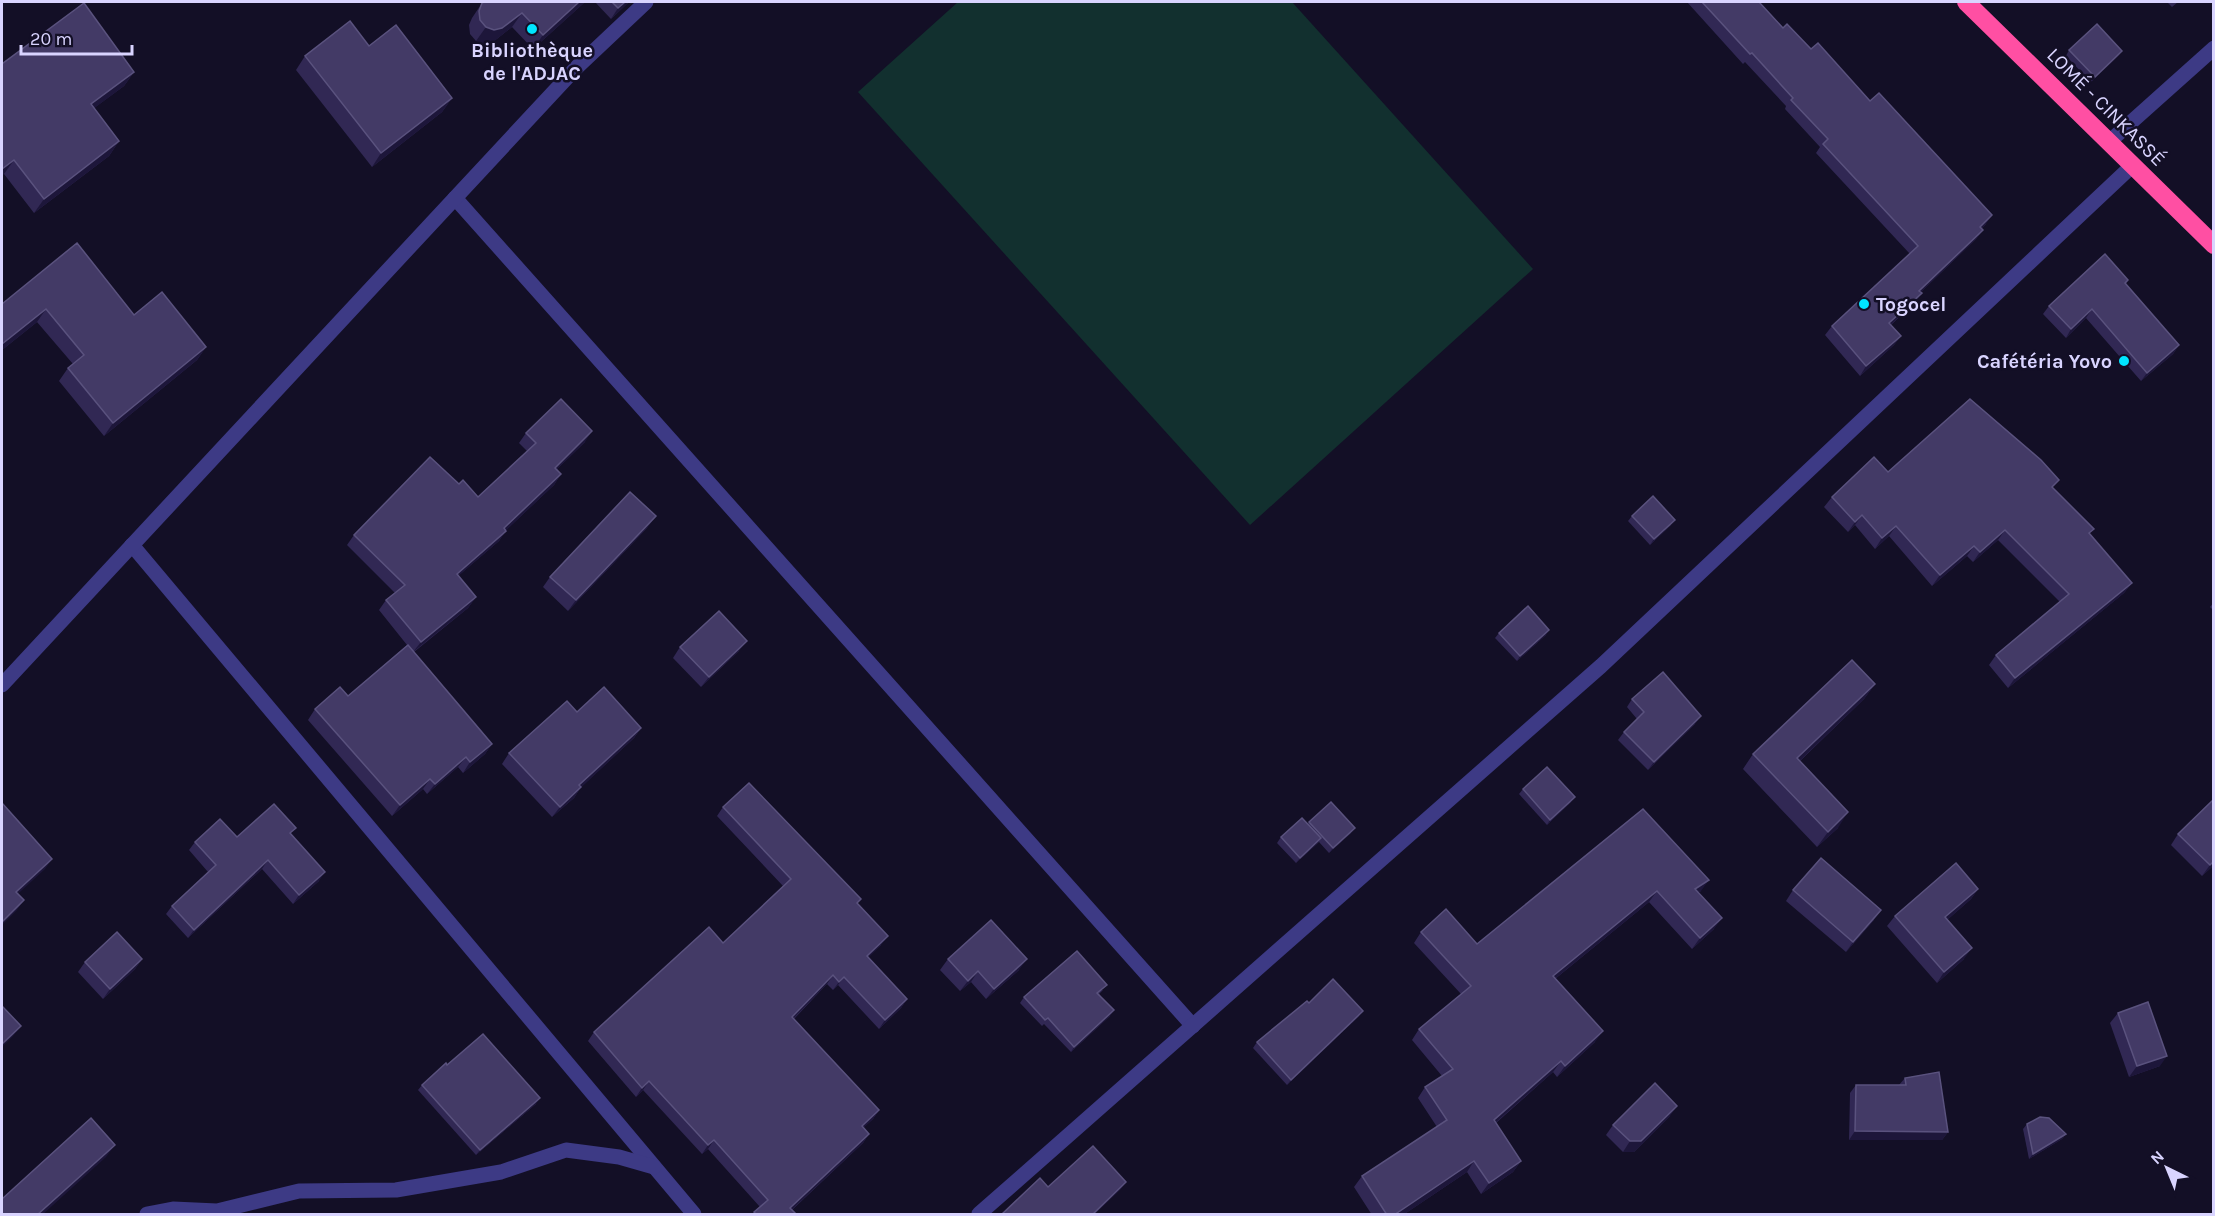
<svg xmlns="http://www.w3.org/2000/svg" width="2215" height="1216" viewBox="0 0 2215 1216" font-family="Karla,sans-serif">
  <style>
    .green { fill: #12302f }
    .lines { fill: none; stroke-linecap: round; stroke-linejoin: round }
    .minor { stroke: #3d3a85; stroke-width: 15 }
    .highway { stroke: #ff4fa3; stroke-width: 18 }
    .wall { fill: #312854 }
    .shaded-wall { fill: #1d163a }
    .building { fill: #433a66; stroke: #5a527e; stroke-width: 1.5 }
    .poi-dot { fill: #00e5ff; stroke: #130f26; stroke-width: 2 }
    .labels { text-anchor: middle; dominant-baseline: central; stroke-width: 5; stroke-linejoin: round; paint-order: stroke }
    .poi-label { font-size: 20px; font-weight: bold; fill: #d9d4ff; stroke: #130f26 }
    .street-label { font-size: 20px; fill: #d9d4ff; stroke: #130f26 }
  </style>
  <rect width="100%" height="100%" fill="#130f26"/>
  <path class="green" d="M958,2H1292L1533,269L1250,525L858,92Z"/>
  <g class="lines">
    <g class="minor">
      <path d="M2109,142L2214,48"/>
      <path d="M455,198L1193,1026"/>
      <path d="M132,545L694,1214"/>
      <path d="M2,685L576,68L646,2"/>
      <path d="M147,1214L173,1209L217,1211L299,1191L396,1190L501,1172L566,1150L619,1157L654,1167"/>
      <path d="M979,1214L1601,666L2133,165"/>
    </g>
    <path class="highway" d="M1966,2L2214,245"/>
  </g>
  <g class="wall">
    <path d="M585,2L533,49L512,27L493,42L484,44L476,41L470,34L469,25L472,18L482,3Z"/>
    <path d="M595,2H629L611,19Z"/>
    <path d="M1687,2H1759L1783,28L1986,224L1981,229L1983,230L1976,239L1921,292L1922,293L1915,302L1891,325L1901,336L1894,345L1860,376L1825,335L1832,326L1910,254L1816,153L1820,147L1785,109L1786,106L1745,62L1743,64Z"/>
    <path d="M2167,2H2178L2172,7Z"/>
    <path d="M369,46L452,98L442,112L372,167L296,70L305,56Z"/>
    <path d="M2069,50L2122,51L2118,56L2091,82L2066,56Z"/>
    <path d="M2,64L134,72L124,86L94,108L119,141L109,156L34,213L4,174Z"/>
    <path d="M2128,280L2126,284L2179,345L2173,354L2141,381L2086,318L2066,338L2043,314L2049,306Z"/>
    <path d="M2,304L134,315L206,347L197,360L104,436L59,381L68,368L73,364L37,322L2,350Z"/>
    <path d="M526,433L585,442L557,469L561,474L554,485L506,530L499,541L458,576L476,597L468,608L414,652L492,744L485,754L463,773L458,767L427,794L423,789L392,816L308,720L315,709L348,696L407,645L379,610L386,600L395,593L347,545L354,535L459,484L478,497L527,451L519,443Z"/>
    <path d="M1888,472L2054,489L2090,534L2132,583L2124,593L2008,688L1989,665L1996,655L2060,602L1998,540L1973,562L1967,556L1932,586L1889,536L1875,549L1855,525L1848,532L1824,507L1832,497Z"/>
    <path d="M1632,516L1671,525L1650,545L1628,521Z"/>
    <path d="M648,527L568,611L543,587L550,577Z"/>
    <path d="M2214,602V611L2210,607Z"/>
    <path d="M1499,633L1546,635L1517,661L1495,638Z"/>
    <path d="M680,647L739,651L701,687L673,658Z"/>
    <path d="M1875,684L1864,699L1800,761L1838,828L1817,847L1743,769L1753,754Z"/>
    <path d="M1632,699L1695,724L1648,770L1618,740L1624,732L1637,719L1627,707Z"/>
    <path d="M577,712L641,728L634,738L581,787L574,798L552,817L502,764L509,753Z"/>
    <path d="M1523,789L1571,802L1547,825L1519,794Z"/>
    <path d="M723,807L858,904L881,945L868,957L907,999L901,1008L879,1029L838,985L833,990L827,984L794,1019L879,1110L873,1119L863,1128L869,1134L863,1143L792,1210L794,1215H753L760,1207L708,1149L702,1154L643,1090L636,1097L588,1041L594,1032L723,943L783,886L717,816Z"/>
    <path d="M1643,809L1701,891L1698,893L1714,929L1692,949L1649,902L1555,979L1595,1042L1557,1077L1553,1072L1496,1123L1521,1161L1513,1172L1481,1194L1467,1172L1403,1215H1372L1354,1187L1362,1176L1437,1127L1418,1098L1425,1087L1442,1076L1412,1040L1419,1029L1461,994L1414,943L1421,932L1477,944Z"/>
    <path d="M1309,822L1351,833L1329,853L1319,842L1296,863L1277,843L1281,837L1308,824Z"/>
    <path d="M291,834L319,881L293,904L262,869L188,938L166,914L172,906L208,872L189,850L195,842L237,837Z"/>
    <path d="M2178,834L2214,865L2202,876L2171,845Z"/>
    <path d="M1978,889L1971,899L1947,920L1964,959L1937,983L1887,926L1895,916Z"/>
    <path d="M1793,890L1874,920L1846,952L1786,901Z"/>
    <path d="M142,959L135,969L103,999L78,972L85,962Z"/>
    <path d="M948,959L1019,970L986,999L971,982L960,991L940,970Z"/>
    <path d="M1103,990L1099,994L1110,1016L1071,1052L1044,1024L1042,1026L1020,1003L1024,997Z"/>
    <path d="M1309,1003L1359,1016L1287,1085L1253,1048L1257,1042Z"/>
    <path d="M2118,1013L2160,1066L2129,1077L2110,1023Z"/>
    <path d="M447,1065L536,1104L476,1155L418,1090L422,1085Z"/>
    <path d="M1905,1078L1948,1132L1942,1140H1849L1850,1093L1856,1085H1899Z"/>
    <path d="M1670,1116L1634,1152H1623L1606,1135L1613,1125Z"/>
    <path d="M2027,1124L2066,1134L2062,1139L2029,1159L2023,1129Z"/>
  </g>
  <g class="shaded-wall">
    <path d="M579,2H585L533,49L543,35Z"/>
    <path d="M625,2H629L611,19L618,8Z"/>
    <path d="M522,13L512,27L493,42L484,44L476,41L486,27Z"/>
    <path d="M2122,51L2118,56L2091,82L2095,77Z"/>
    <path d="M134,72L124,86L81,118L91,104Z"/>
    <path d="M452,98L442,112L372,167L381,153Z"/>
    <path d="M119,141L109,156L34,213L44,199Z"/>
    <path d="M14,160L4,174L2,176V169Z"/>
    <path d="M1992,215L1986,224L1973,236L1980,227Z"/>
    <path d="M1983,230L1976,239L1913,300L1919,291Z"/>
    <path d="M1922,293L1915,302L1883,332L1889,323Z"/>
    <path d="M46,309L37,322L2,350V344Z"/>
    <path d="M2092,309L2086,318L2066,338L2071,329Z"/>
    <path d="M1901,336L1894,345L1860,376L1866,366Z"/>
    <path d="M2179,345L2173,354L2141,381L2147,373Z"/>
    <path d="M206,347L197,360L104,436L113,423Z"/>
    <path d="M592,431L585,442L548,478L555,468Z"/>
    <path d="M561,474L554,485L498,538L506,531L499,541L449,584L457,574Z"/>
    <path d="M1862,515L1855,525L1848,532L1855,522Z"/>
    <path d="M656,516L648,527L568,611L576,600Z"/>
    <path d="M1675,520L1671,525L1650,545L1654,539Z"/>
    <path d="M1896,526L1889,536L1875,549L1882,538Z"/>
    <path d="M2005,530L1998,540L1973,562L1980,552Z"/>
    <path d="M1974,546L1967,556L1932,586L1940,575Z"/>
    <path d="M2132,583L2124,593L2008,688L2015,678Z"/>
    <path d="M476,597L468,608L413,652L421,642Z"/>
    <path d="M1549,630L1546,635L1517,661L1520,656Z"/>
    <path d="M747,641L739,651L701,687L709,677Z"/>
    <path d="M1875,684L1864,699L1787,773L1797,758Z"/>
    <path d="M1701,716L1695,724L1648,770L1654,762Z"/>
    <path d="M641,728L634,738L572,796L579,785Z"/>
    <path d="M492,744L485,754L463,773L470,762Z"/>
    <path d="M466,757L458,767L427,794L435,784Z"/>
    <path d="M430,779L423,789L392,816L400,805Z"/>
    <path d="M581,787L574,798L552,817L560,807Z"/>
    <path d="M1575,797L1571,802L1547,825L1550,820Z"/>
    <path d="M1848,812L1838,828L1817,847L1828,832Z"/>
    <path d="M1355,828L1351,833L1329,853L1333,848Z"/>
    <path d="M1321,838L1317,844L1296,863L1300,858Z"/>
    <path d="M52,859L45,869L9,902L16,892Z"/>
    <path d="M268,860L262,869L188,938L194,930Z"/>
    <path d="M2214,861V865L2202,876L2210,865Z"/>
    <path d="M325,872L319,881L293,904L299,895Z"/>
    <path d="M1709,880L1701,891L1687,900L1695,889Z"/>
    <path d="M1978,889L1971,899L1938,928L1945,917Z"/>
    <path d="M1657,891L1649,902L1545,987L1553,976Z"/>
    <path d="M24,900L17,910L2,925V922Z"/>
    <path d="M1881,910L1874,920L1846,952L1853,942Z"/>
    <path d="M1722,918L1714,929L1692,949L1700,938Z"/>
    <path d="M888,936L881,945L861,965L867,956Z"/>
    <path d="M1972,948L1964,959L1937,983L1944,972Z"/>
    <path d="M142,959L135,969L103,999L110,989Z"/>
    <path d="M1027,959L1019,970L986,999L994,989Z"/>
    <path d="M978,971L971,982L960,991L968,981Z"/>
    <path d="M833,975L827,984L786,1026L792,1017Z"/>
    <path d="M844,977L838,985L833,990L839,982Z"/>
    <path d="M907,999L901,1008L879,1029L885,1020Z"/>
    <path d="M1114,1010L1110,1016L1071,1052L1074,1047Z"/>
    <path d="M1363,1011L1359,1016L1287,1085L1291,1080Z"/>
    <path d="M21,1026L13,1036L2,1047V1044Z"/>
    <path d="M1603,1031L1595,1042L1557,1077L1565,1066Z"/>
    <path d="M2167,1056L2160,1066L2129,1077L2137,1066Z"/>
    <path d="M1561,1061L1553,1072L1486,1131L1494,1120Z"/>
    <path d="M649,1081L643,1090L636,1097L642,1088Z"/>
    <path d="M540,1098L536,1104L476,1155L480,1150Z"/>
    <path d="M1677,1106L1670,1116L1634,1152H1623L1630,1141Z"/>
    <path d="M879,1110L873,1119L856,1135L862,1126Z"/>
    <path d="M1855,1131L1948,1132L1942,1140H1849Z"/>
    <path d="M869,1134L863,1143L786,1215L790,1208Z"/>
    <path d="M2066,1134L2062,1139L2029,1159L2033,1154Z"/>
    <path d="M714,1140L708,1149L702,1154L708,1145Z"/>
    <path d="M115,1145L106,1157L42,1215H37Z"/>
    <path d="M1474,1161L1467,1172L1403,1215H1394Z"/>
    <path d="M1521,1161L1513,1172L1481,1194L1489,1183Z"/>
    <path d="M1126,1182L1121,1189L1094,1215H1092Z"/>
  </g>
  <g class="building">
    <path d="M484,2H579L543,35L522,13L502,28L494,30L486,27L480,20L479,11L482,3Z"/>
    <path d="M612,2H625L618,8Z"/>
    <path d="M1702,2H1759L1783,28L1787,24L1811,49L1818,43L1870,101L1879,93L1992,215L1980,227L1983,230L1919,291L1922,293L1889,323L1901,336L1866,366L1832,326L1918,246L1823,144L1828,139L1791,100L1793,98L1752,53L1750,54Z"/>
    <path d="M84,3L134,72L91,104L119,141L44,199L14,160L2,169V64Z"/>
    <path d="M350,21L369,46L396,25L452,98L381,153L305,56Z"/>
    <path d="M2097,24L2122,51L2095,77L2069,50Z"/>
    <path d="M77,243L134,315L162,292L206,347L113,423L68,368L84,355L46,309L2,344V304Z"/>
    <path d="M2105,254L2128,280L2125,283L2179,345L2147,373L2092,309L2071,329L2049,306Z"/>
    <path d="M561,399L592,431L555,468L561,474L504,528L506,531L457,574L476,597L421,642L386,600L405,585L354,535L430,457L459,484L463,480L478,497L536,443L526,433Z"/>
    <path d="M1970,399L2041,460L2059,480L2052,487L2094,529L2089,533L2132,583L2015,678L1996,655L2069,594L2005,530L1980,552L1974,546L1940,575L1896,526L1882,538L1862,515L1855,522L1832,497L1874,457L1888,472Z"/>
    <path d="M630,492L656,516L576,600L550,577Z"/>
    <path d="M1653,496L1675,520L1654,539L1632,516Z"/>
    <path d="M1528,606L1549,630L1520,656L1499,633Z"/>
    <path d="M719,611L747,641L709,677L680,647Z"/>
    <path d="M408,645L492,744L470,762L466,757L435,784L430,779L400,805L315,709L340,687L348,696Z"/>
    <path d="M1852,660L1875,684L1797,758L1848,812L1828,832L1753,754Z"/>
    <path d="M1663,672L1701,716L1654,762L1624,732L1644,712L1632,699Z"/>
    <path d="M604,687L641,728L579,785L581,787L560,807L509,753L567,701L577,712Z"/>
    <path d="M1547,767L1575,797L1550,820L1523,789Z"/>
    <path d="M749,783L861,899L857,903L888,936L867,956L907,999L885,1020L844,977L839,982L833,975L792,1017L879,1110L862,1126L869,1134L790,1208L795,1213L794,1215H757L754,1212L768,1200L714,1140L708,1145L649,1081L642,1088L594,1032L709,927L723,943L791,879L723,807Z"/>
    <path d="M2214,799V861L2210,865L2178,834Z"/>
    <path d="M1331,802L1355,828L1333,848L1309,822Z"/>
    <path d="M2,803L52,859L16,892L24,900L2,922Z"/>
    <path d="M274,804L296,828L290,833L325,872L299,895L268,860L194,930L172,906L216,865L195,842L220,819L237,837Z"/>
    <path d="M1643,809L1709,880L1695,889L1722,918L1700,938L1657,891L1553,976L1603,1031L1565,1066L1561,1061L1494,1120L1521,1161L1489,1183L1474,1161L1394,1215H1387L1362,1176L1447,1120L1425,1087L1453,1069L1419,1029L1471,986L1421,932L1446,909L1477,944Z"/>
    <path d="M1302,818L1321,838L1300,858L1281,837Z"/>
    <path d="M1821,858L1881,910L1853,942L1793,890Z"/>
    <path d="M1956,863L1978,889L1945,917L1972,948L1944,972L1895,916Z"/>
    <path d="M991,920L1027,959L994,989L978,971L968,981L948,959Z"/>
    <path d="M117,932L142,959L110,989L85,962Z"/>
    <path d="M1077,951L1107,985L1097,993L1114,1010L1074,1047L1048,1018L1045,1020L1024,997Z"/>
    <path d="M1333,979L1363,1011L1291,1080L1257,1042L1307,1001L1309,1003Z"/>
    <path d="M2148,1002L2167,1056L2137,1066L2118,1013Z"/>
    <path d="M2,1006L21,1026L2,1044Z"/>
    <path d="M483,1034L540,1098L480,1150L422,1085L446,1063L447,1065Z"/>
    <path d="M1939,1072L1948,1132L1855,1131L1856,1085H1906L1905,1078Z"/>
    <path d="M1655,1083L1677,1106L1641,1141H1630L1613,1125Z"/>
    <path d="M2040,1117L2049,1118L2066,1134L2033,1154L2027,1124Z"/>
    <path d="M91,1118L115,1145L37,1215H2V1199Z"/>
    <path d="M1093,1146L1126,1182L1092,1215H1001L1040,1178L1048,1187Z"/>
  </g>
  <g class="poi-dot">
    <circle cx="532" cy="29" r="6"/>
    <circle cx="1864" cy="304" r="6"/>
    <circle cx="2124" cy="361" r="6"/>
  </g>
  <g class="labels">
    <g class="poi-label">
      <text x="532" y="50">Bibliothèque<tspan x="532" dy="23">de l'ADJAC</tspan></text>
      <text x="1876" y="304" text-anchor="start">Togocel</text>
      <text x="2112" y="361" text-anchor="end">Cafétéria Yovo</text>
    </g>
    <g class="street-label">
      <text transform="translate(2106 107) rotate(45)">LOMÉ - CINKASSÉ</text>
    </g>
  </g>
  <rect width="2215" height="1216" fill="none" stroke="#d9d4ff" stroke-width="6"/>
  <g transform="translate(2167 1168) rotate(317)" stroke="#130f26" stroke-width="4.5" paint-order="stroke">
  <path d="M0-4.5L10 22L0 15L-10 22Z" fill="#d9d4ff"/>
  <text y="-9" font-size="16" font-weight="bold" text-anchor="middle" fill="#d9d4ff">N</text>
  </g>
  <path d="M21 45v9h111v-9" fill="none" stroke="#d9d4ff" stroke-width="3"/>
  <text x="30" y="45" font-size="18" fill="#d9d4ff" stroke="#130f26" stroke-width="4.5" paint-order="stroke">20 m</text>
</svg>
